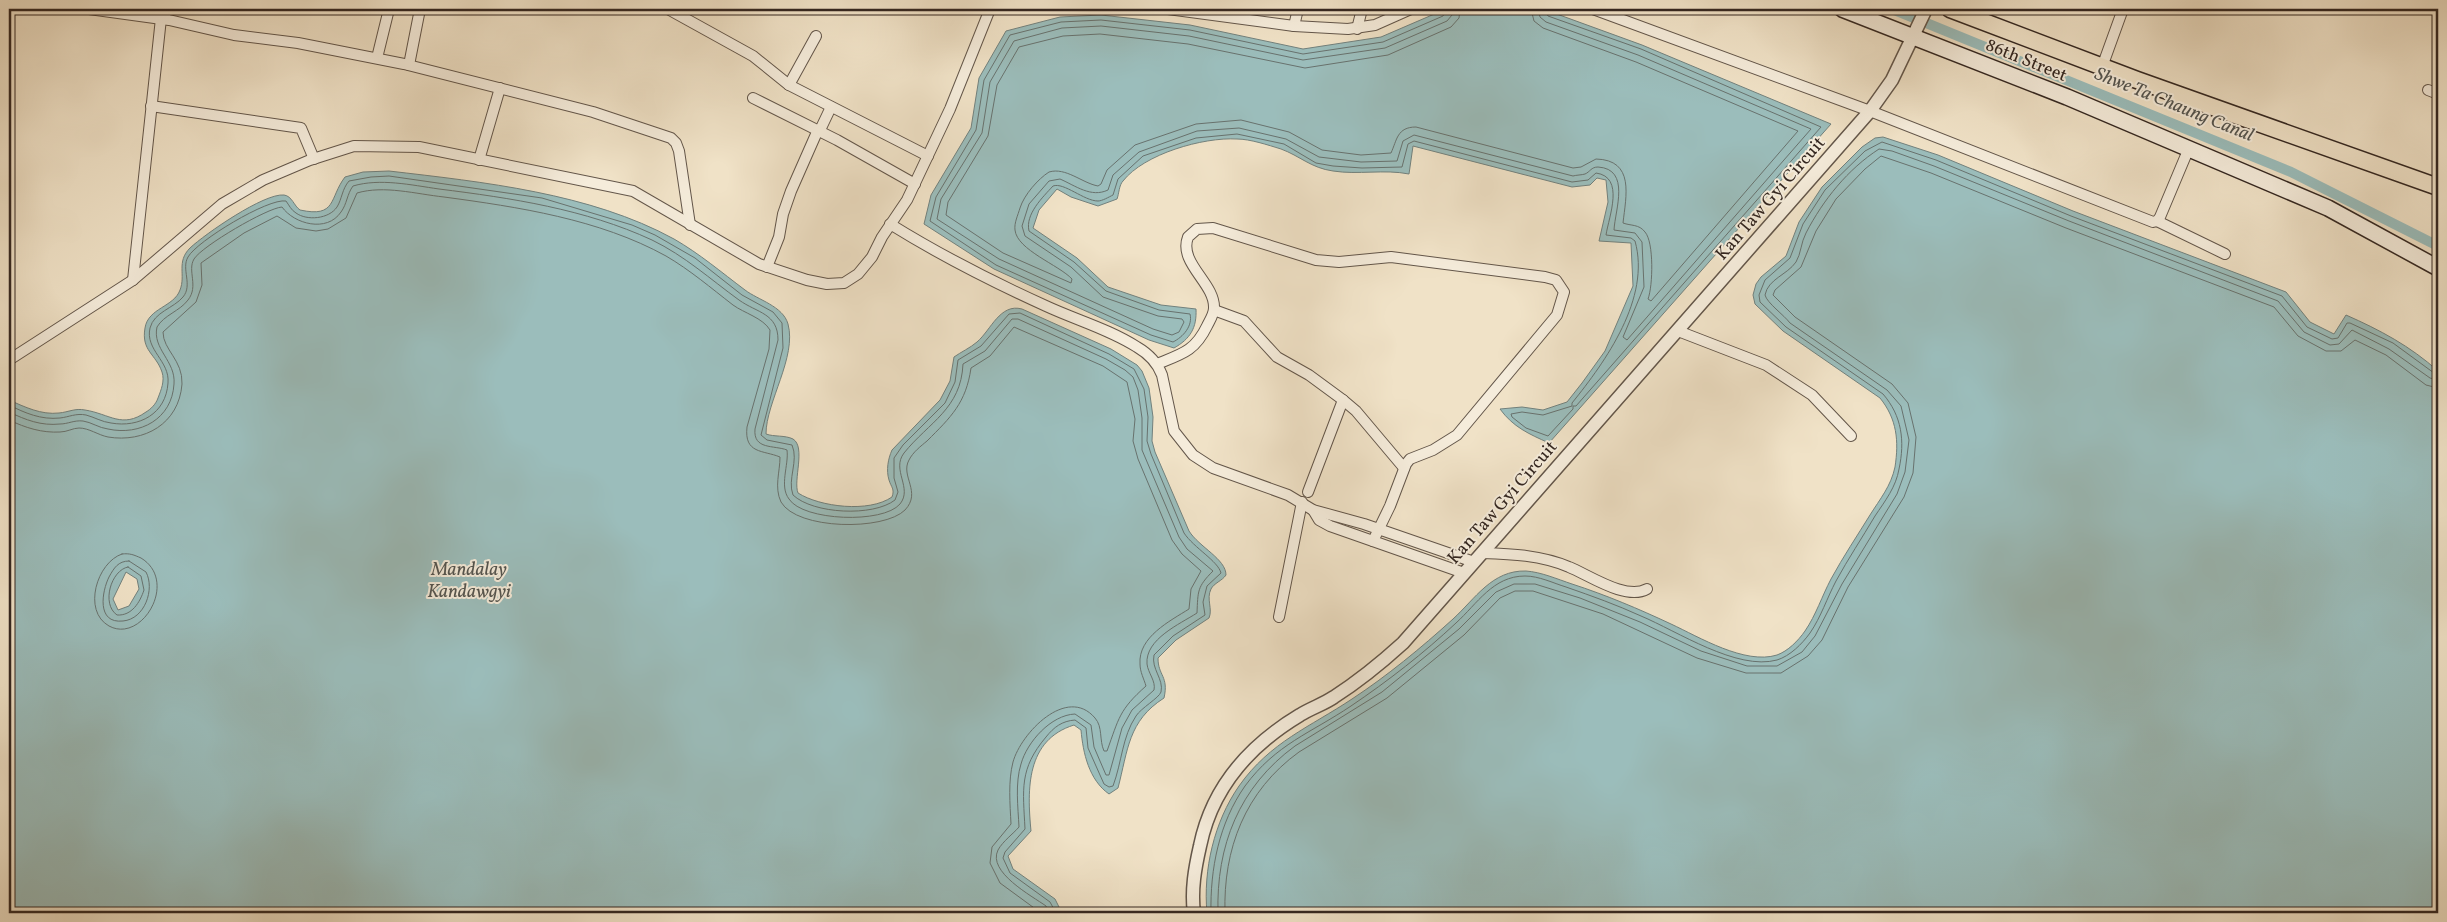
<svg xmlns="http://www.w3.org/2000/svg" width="2447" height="922" viewBox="0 0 2447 922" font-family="Vollkorn,serif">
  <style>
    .water { fill: #9bbdbb; stroke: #72817d; fill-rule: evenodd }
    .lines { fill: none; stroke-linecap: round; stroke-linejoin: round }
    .shore { stroke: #68726e; stroke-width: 1 }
    .canal { stroke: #9bbdbb; stroke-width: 10 }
    .minor-casing { stroke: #63564a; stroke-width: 12 }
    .tertiary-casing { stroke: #63564a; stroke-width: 15 }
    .secondary-casing { stroke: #342721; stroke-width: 18 }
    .primary-casing { stroke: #342721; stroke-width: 19 }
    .minor { stroke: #f5ecdb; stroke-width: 10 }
    .tertiary { stroke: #f5ecdb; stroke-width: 12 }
    .secondary { stroke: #f5ecdb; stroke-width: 15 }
    .primary { stroke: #f0e2c7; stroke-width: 16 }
    .labels { text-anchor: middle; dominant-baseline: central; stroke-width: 4; stroke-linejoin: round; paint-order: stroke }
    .street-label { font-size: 18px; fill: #342721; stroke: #f5ecdb }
    .water-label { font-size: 19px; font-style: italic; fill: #53544f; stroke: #f5ecdb }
  </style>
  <rect width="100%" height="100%" fill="#f0e2c7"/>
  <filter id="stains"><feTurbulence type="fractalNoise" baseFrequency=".004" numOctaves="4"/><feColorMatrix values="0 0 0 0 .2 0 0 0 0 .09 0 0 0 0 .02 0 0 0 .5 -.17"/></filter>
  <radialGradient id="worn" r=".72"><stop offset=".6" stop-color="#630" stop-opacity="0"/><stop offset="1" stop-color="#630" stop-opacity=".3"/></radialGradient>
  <g class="water">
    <path d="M1446,9H1543L1642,45L1831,124L1549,443C1529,434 1513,427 1500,409L1522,407L1543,410L1567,402L1582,383L1605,351L1633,286L1631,243L1599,241L1608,202L1606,180L1597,178L1590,185L1572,187L1413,146L1409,174C1384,169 1358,175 1333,171C1311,168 1300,156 1281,149C1268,145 1250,139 1237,139C1203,137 1144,154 1123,181C1119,185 1119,194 1117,199L1098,206L1071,197L1057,189L1039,210L1033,228L1077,258L1108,287L1161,305L1196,309C1197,328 1190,339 1174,348L1149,340L994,269L924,224L931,195L971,128L979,78L1006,31L1060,17L1101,15L1190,25L1303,49L1381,37Z"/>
    <path d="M1883,137L1938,155L2073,211L2286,292L2310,322L2334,334L2346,315C2380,330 2410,346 2438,371V913H1207C1203,870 1214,822 1239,786C1270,742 1310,727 1352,699C1387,676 1421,648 1453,619C1475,599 1492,570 1526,571C1541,572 1557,579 1572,584C1606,595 1639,609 1671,624C1699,637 1745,665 1777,655C1788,651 1798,641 1805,631C1816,615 1822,596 1831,579C1843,557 1857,536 1870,515C1880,499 1891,486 1895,467C1899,441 1897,419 1880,398L1783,331L1755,304L1753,295L1756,284L1761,277L1786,256L1799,222L1822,187L1862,147L1875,138Z"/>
    <path d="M389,171C483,182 590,193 674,239C700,254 721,272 745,290C758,300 783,306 788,324C797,357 766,402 766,434C774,437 785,435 793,439C806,447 793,480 798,493C820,507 869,513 892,497C895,489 891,487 889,480C886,470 888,459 892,450L940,400L950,381L954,357C961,352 970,348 977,342C991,330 1000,303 1022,309L1111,349L1137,365L1142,371L1149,388L1153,417L1152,441L1155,452L1189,531C1199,547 1226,559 1226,575C1222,581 1214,583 1211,589C1206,599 1213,609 1209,618L1176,640L1158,658C1158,676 1169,676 1164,698C1128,721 1128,750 1118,788L1109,794C1089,780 1083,753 1081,730L1074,725C1026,740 1027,789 1031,831L1008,856L1013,869L1055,899L1062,913H9V400C25,407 41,415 59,413C69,412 75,408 85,410C110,414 122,429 146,412C151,409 156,404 158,398C161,390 165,381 162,372C156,354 141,351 145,328C148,308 174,307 180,290C186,275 176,262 190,248C205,234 264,193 284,195C292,196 294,206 300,210C337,218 329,198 345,177L363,172ZM126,572L137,579L139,589L129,606L118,610L113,599Z"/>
  </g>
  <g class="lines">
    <g class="shore">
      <path d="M1447,9L1443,16L1383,42L1303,54L1190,30L1101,20L1061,22L1010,35L984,80L976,130L936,197L930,221L996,265L1151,335L1173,342C1183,337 1193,326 1190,314L1159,310L1106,291L1074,262L1029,231C1025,214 1043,197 1053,186C1064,182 1084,201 1098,201C1102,201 1109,197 1113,195L1118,179L1143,156L1196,138L1237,134L1284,144L1316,163L1333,166L1362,168L1402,167L1408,144L1414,141L1572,182L1588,180L1596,173C1625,177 1609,216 1606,235L1631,238L1635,241C1651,298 1606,361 1572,403V406L1543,415L1522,412L1511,414L1512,417L1526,428L1548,436L1573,409V406H1576L1821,127L1641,49L1548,16L1544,9"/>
      <path d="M1453,9L1452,15L1447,21L1385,48L1303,60L1189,36L1101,26L1062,28L1014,41L990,82L982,133L941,199L937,219L999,259L1153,329L1172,335L1179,332L1184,322L1182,319L1158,316L1103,297L1071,267L1025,236L1022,226L1029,204L1049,181L1060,179C1076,186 1091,198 1108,190L1113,175L1139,152L1197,131L1239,128L1286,139L1319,157L1361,162L1397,161L1403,141L1414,135L1573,176C1576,175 1582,175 1585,174C1590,172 1591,167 1598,167C1631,169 1615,210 1614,230L1635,233L1642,242L1644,287L1623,337L1627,340L1811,129L1638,55L1546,22L1540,17L1538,9"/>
      <path d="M1460,9L1459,18L1451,27L1388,55L1305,68L1188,44L1100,34L1063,36L1019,47L997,85L988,136L948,202L946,215L1003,253L1071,283L1072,279C1059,265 1017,250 1015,230C1014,223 1018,215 1020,208C1024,195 1038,179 1049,172C1066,167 1082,183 1098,186L1101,184L1107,170L1135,145L1196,124L1241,120L1289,132L1322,150L1361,155L1391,153C1397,140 1397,127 1416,127L1573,168L1581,167L1596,159C1635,160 1626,196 1623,223C1631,226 1639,224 1645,232C1654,242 1653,286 1648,299L1651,301L1798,131L1636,62L1543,28L1534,21L1531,9"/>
      <path d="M9,405C25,413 41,420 60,418C69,417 76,413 86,415C94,417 102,422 111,423C139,428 166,414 168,383C170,361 145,350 150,328C154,312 174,308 183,297C193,285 181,269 188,257C197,241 268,198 286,201C289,205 291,210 296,213C307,221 329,219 337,207C342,199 342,189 349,181L371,177L389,176L542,198L632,225L655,235L695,258L742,295L773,312L782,323L783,348L761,435L767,440L792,445C799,461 787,479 793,495C813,514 873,517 895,500L898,492L894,478V458L903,445L945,403L955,382L958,360L981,346L1009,314L1020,313L1109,354L1134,369L1144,389L1148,417L1147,441L1151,454L1184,533C1194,548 1218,561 1221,573L1207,586L1203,602L1205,615L1173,636L1154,655C1151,669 1164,679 1161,692C1159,698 1141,708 1136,716C1122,737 1122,762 1113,786L1109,787L1104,784L1088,748L1086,728L1075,720C1062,721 1054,727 1046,737C1019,769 1023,789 1025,829L1005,852L1003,858L1010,873L1050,902L1056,913"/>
      <path d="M9,412C26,420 41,426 60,424C68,424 74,420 83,421C91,422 99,428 108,429C140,436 172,419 174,384C176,361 152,349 157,327C164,315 180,311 188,300C199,286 187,271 194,259C202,246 267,208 282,207C294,224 327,233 341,212C347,204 347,194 353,186C380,178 411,185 439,189C511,198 585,209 652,240C685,256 710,279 739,300C757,313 778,313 778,340L755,429C753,450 774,445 787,450C789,465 779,486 789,499C803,521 883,524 900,504C913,488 891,470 904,453C929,422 961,409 963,364L985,351L1012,319H1018L1106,359L1125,370L1133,377L1138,390L1142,418V450L1179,537L1187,549L1213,571C1197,587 1198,591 1197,613C1180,624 1145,639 1147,664C1148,673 1156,681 1154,690L1132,710L1122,728L1109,775H1106L1094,747L1091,725L1075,714C1051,715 1027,742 1021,764C1015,783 1018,807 1019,827C1013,834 1003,841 998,850C987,872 1032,896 1046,906L1049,913"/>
      <path d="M9,420C26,428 42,433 60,432C67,432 73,428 79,428C89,428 98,435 108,437C144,443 179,424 182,384C183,360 163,350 163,332L196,302L202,285L201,263L244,233L277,216L296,228L316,231L328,229L346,218L357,193C384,185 416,194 444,197C518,207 599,219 666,256C690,270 711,288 733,305C744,313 763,318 770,330L769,349L747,427C744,454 763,450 780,457C780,472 774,487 781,502C797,530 884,531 905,510C922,492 900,476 909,460C913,452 921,446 927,441C951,417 966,403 971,368L990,356L1014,327L1103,366L1127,382L1135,419L1133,441L1138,459L1172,540L1182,554L1201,571L1191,589L1189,609C1170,621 1138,637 1140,664C1140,672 1144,679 1146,686C1119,710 1119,718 1107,751H1104C1099,740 1103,727 1095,718C1067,685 1021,733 1013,762C1008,781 1010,804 1011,824L992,847L990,863L1000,883L1041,913"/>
      <path d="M122,554C130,553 134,555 141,558C179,581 142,644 109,626C82,611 97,562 122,554Z"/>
      <path d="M129,561L146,572C155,589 145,619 123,621C96,624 102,591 109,577C114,568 118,561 129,561Z"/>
      <path d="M128,567L141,576L144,590C140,602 132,616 117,615C101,604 111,570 128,567Z"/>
      <path d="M1211,913C1210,869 1219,823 1245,786C1276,744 1311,733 1351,706C1388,681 1424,653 1456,623C1477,604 1493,576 1525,576C1539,576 1553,583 1566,587C1592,596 1617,605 1641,616C1677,631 1737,671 1777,660C1790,656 1802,644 1810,633C1821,617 1827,598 1836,581C1848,559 1862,538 1875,516C1885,501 1896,487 1899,469C1905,441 1902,416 1883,394L1786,327L1760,302L1759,295L1765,280L1790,258L1803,224L1825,190L1865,151L1882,142L1936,160L2071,216L2282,296L2307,327L2332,339L2338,338L2347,323H2350L2393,343L2434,373L2438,374"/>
      <path d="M1218,913C1216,846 1239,787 1295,746L1382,692L1459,629L1496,592L1514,584H1535L1580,598L1640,622L1701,651L1747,666H1777L1802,652L1815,636L1842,584L1897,494L1905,472L1909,440L1901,406L1887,390L1790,323C1784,315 1767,303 1765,295C1768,279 1787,275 1796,262C1801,254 1801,242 1806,233C1823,200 1848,169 1879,149L1892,151L1934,166L2069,221L2278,301L2304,332L2330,345L2339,344L2352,330L2389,349L2430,378L2438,380"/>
      <path d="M1225,913C1223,849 1245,791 1299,752L1387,698L1464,635L1500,598L1515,591H1533L1603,614L1697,658L1746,673H1781L1808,656L1822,640L1848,587L1904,497L1913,473L1916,437L1908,403L1892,384L1795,317L1773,295L1775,290L1801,267L1816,231L1836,199L1865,169L1881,156L1931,173L2066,228L2274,307L2298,336L2326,351H2341L2355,340L2386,355L2426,385L2438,388"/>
    </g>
    <path class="canal" d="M1892,9L2291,172L2438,246"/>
    <defs>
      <g id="minor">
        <path d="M89,9L169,20L234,35L298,43L404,64L593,112L671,138L676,143L679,151L690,225"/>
        <path d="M668,9L753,56L789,85L928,156"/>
        <path d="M1168,9L1294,26L1348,29L1375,25L1411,9"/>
        <path d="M1593,9L1870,111L2153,222L2157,221L2160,217L2189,148"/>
        <path d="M1294,26L1298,9"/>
        <path d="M1357,29L1362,9"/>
        <path d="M377,58L389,9"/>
        <path d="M409,65L420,9"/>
        <path d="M2102,67L2123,9"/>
        <path d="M789,85L816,36"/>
        <path d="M2428,90L2438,94"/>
        <path d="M753,98L837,140L915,184"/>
        <path d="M151,106L301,128L314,159"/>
        <path d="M479,160L500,88"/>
        <path d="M2157,221L2225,254"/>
        <path d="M890,224C940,255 993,282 1046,306C1076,320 1109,329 1137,347C1149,354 1157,362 1162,375L1174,431L1193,455L1213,468L1288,495L1313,510L1364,524L1474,562"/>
        <path d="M767,267L779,237L783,214L791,191L817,132L821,128L831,107"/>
        <path d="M133,280L162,9"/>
        <path d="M1214,310L1244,321L1277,357L1309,375L1343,400L1356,411L1404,468"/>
        <path d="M1678,331L1766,365L1812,395L1851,436"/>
        <path d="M9,360L133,280L222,204L263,180L310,160L354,146L419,147L633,191L759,264L807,280L827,284L844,283L858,274L872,257L882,237L907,200L950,109L990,9"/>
        <path d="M1157,364C1182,354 1195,351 1207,326C1210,320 1214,314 1214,308C1215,283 1178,263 1188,237L1197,229L1213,228L1316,260L1339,262L1391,257L1545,277L1556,280L1564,292L1557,315L1457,435L1433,450L1410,459L1406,464L1390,506L1373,541"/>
        <path d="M1308,492L1343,400"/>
        <path d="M1313,510L1319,520L1330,526L1464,573"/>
        <path d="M1482,553C1511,554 1541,555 1569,567C1589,575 1626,601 1647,589"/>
        <path d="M1279,617L1302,502"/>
      </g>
      <path id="tertiary" d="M1194,913C1191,890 1195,868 1200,846C1212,787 1250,745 1300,715C1311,708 1324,704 1334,697C1359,681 1381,663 1403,643L1870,111L1892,80L1926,9"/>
      <path id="secondary" d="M1842,9L2067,97L2328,208L2438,268"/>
      <path id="primary" d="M1950,9L2137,80L2438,187"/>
    </defs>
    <use href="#minor" class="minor-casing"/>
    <use href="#tertiary" class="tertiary-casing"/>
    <use href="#secondary" class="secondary-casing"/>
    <use href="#primary" class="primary-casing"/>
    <use href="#minor" class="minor"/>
    <use href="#tertiary" class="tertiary"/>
    <use href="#secondary" class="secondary"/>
    <use href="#primary" class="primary"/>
  </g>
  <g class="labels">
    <g class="street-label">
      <text transform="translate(2026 61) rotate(22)">86th Street</text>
      <text transform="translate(1771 199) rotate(-49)">Kan Taw Gyi Circuit</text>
      <text transform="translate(1503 503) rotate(-49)">Kan Taw Gyi Circuit</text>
    </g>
    <g class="water-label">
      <text transform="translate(2174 105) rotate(22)">Shwe Ta Chaung Canal</text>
      <text x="469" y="570">Mandalay<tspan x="469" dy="22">Kandawgyi</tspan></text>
    </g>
  </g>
  <rect width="2447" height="922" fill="none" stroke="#f0e2c7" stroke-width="30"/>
  <rect x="10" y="10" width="2427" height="902" fill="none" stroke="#342721" stroke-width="2.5"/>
  <rect x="15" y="15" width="2417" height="892" fill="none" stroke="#342721"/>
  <rect width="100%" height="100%" filter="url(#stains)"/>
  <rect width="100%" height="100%" fill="url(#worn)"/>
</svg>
